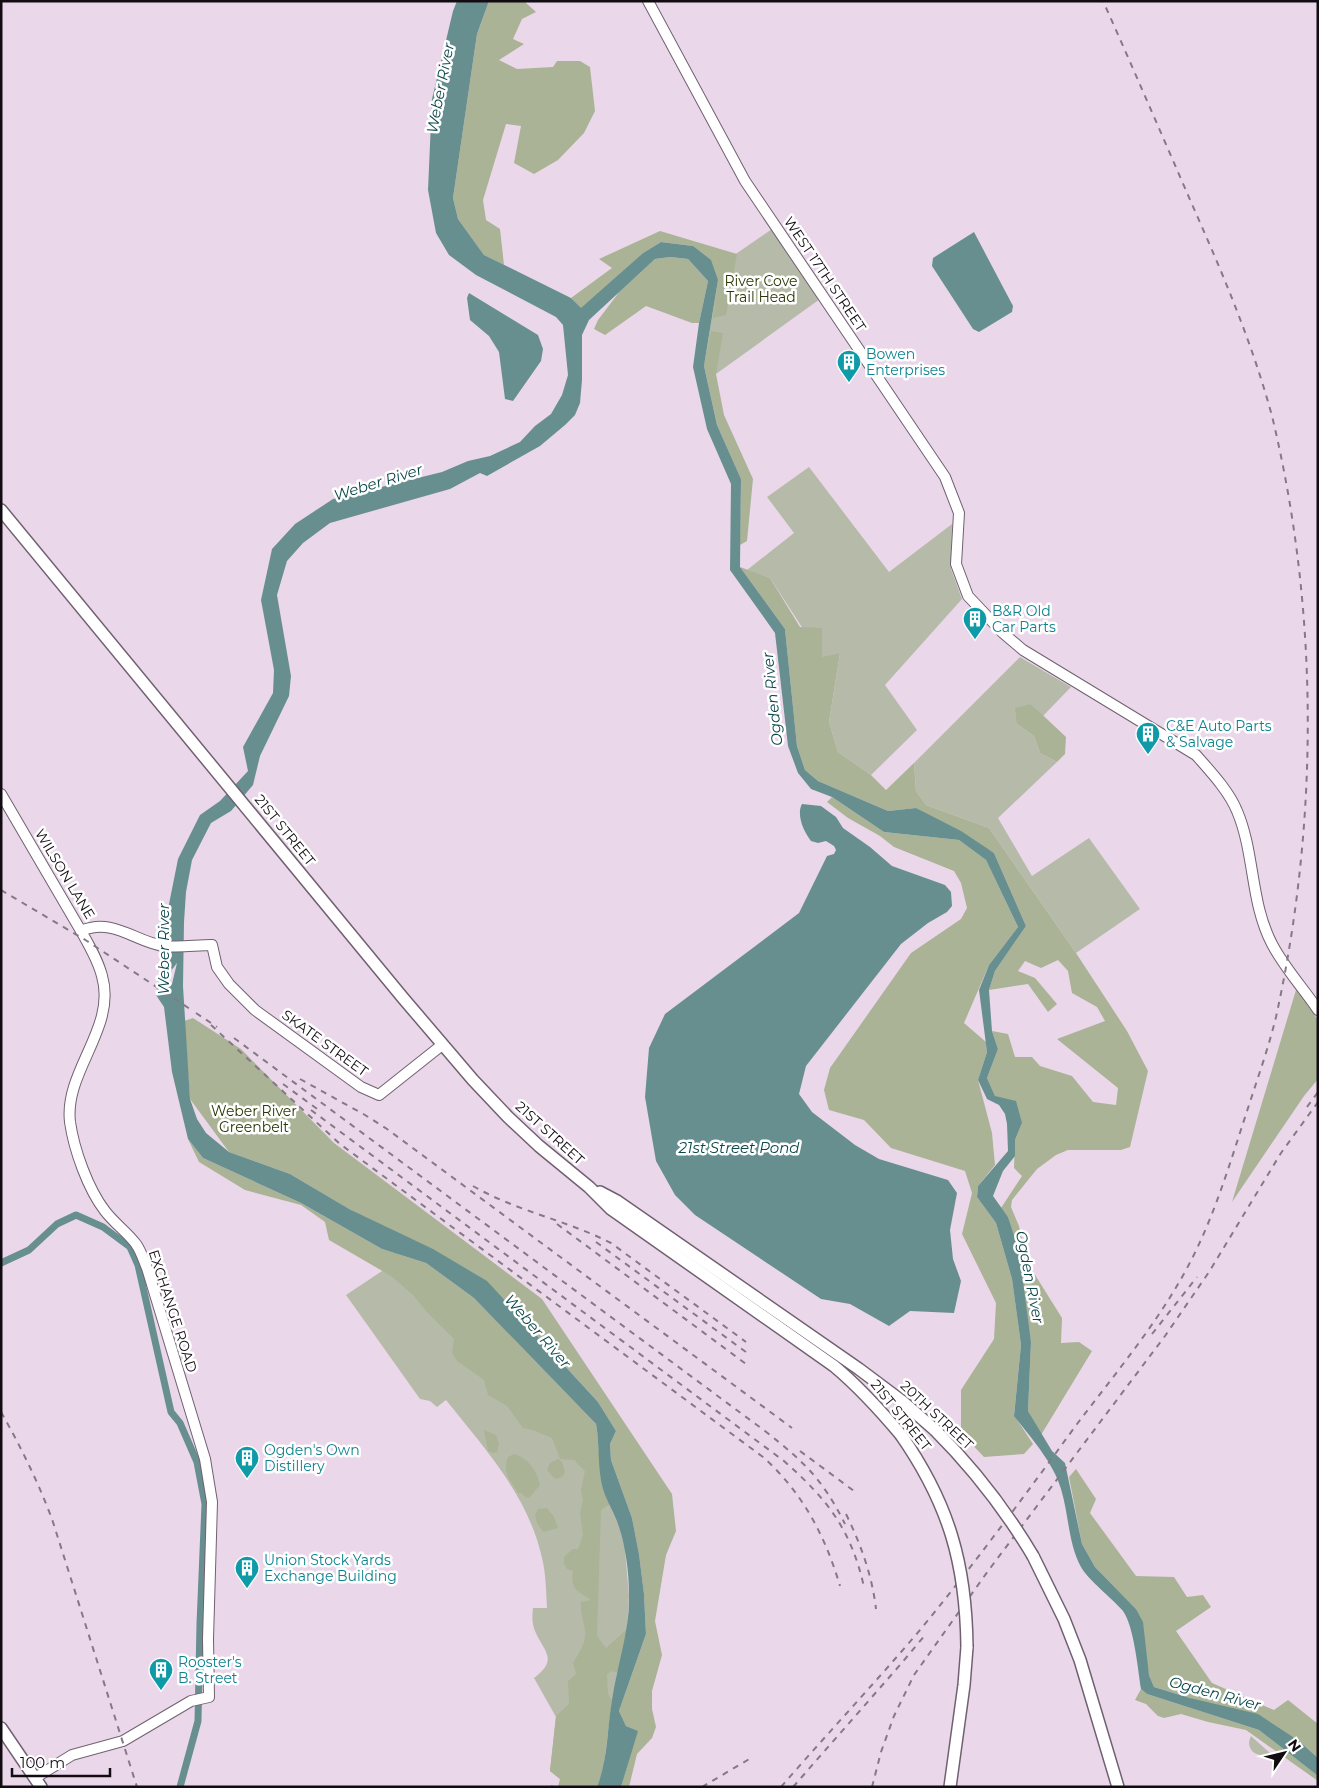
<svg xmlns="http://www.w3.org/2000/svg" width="1319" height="1788" viewBox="0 0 1319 1788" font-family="Montserrat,sans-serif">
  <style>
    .green { fill: #b6bba9 }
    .forest { fill: #aab395 }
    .water { fill: #688f90; fill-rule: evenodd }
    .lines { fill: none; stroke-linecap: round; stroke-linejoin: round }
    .canal { stroke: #688f90; stroke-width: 7 }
    .tertiary-casing { stroke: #706171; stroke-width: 12 }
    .secondary-casing { stroke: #706171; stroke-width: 14 }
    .tertiary { stroke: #fff; stroke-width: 10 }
    .secondary { stroke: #fff; stroke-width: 11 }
    .rail { stroke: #857985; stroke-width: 2; stroke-dasharray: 6 6; stroke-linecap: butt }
    .secondary-bridge-casing { stroke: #706171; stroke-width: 14; stroke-linecap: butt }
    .secondary-bridge { stroke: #fff; stroke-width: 11 }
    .labels { text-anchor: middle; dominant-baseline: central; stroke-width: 5; stroke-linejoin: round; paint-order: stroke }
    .street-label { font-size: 14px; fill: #120c12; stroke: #fff }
    .park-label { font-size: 14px; fill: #2c3602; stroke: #fff }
    .culture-label { font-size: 14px; fill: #0d838f; stroke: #fff; text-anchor: start }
    .water-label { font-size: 15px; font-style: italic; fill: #0a474a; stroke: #fff }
  </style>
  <rect width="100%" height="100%" fill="#ead8ea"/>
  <g class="green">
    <path d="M772,229L820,299L716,374L704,366L718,280L714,269Z"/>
    <path d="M809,467L889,572L952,524L951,569L962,599L885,685L917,730L871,775L838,752L829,722L840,653L822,658L770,578L747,570L794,533L767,497Z"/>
    <path d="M1020,657L1071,687L1043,716L1031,704L1017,724L1034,736L1040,753L1057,762L998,818L1032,876L1089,838L1140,909L1076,953L989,828L926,805L916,791L914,763Z"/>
    <path d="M394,1252L474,1298L513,1338L603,1489L619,1526L625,1549L629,1596L627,1629L622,1657L617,1673L597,1787L560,1779L550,1771L556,1717L534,1678C559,1659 544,1652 535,1631C532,1624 532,1616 533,1608H547C546,1591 546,1574 542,1558C528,1495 485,1449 446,1400L437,1407L430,1401L420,1399L346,1295L382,1271Z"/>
    <path d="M1251,1736L1271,1754C1258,1759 1244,1750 1251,1736Z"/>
  </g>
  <g class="forest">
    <path d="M489,1H526V3L536,12L522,19L513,39L524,44L499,60L517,69L553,67L557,61H580L590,67L595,111L584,133L558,160L534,174L514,163L521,126L506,124L483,200L486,220L500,229L504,265L484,255L458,219L453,198L477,34Z"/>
    <path d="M660,231L737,254L726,315L713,318L718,280L693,246L661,242L643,253L581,309L571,298L612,268L599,259Z"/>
    <path d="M670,257L688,259L708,281L699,323H692L646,306L605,335L594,329L598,320L620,291L655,259Z"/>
    <path d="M711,331L723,333L716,374L724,415L753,479L747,541L740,545L741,479L717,425L704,366Z"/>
    <path d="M740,567L770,578L800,627L822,628V657L840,653L829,722L838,752L871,775L886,790L914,763L916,791L926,805L989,828L1076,953L1127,1031L1148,1071L1130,1147L1121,1150H1068L1056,1155L1037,1169L1012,1200L1011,1207L1019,1226L1027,1262L1062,1318L1061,1343L1079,1342L1092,1351L1041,1435L1028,1411L1031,1342L1008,1217L1001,1208L1022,1176L1014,1168L1015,1140L1022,1123L995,1096L987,1078L998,1049L992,1031L1008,1034L1015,1057H1032L1040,1066L1072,1076L1093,1102L1116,1105L1118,1088L1057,1039L1105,1021L1097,1007L1072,993L1068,971L1058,960L1041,968L1025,961L1018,971L1035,978L1057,1004L1048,1012L1028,984L989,990L995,971L1026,926L994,853L916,808L888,811L818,781L805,770L797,746L785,629Z"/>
    <path d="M1031,704L1066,737L1065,754L1057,762L1040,753L1034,736L1017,724L1015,708Z"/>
    <path d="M832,797L884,832L959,840L986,860L1018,927L989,965L964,1023L986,1042L987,1052L978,1080L992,1133L995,1165L978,1186L977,1197L996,1223L1012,1279L1021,1345L1014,1415L1033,1444L1024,1454L984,1457L961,1433V1390L994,1339L996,1303L962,1234L972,1193L965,1171L891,1148L864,1120L829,1110L824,1090L830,1068L911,953L961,919L967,908L961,883L954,871L894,847L880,836L848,818L827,802Z"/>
    <path d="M1296,990L1318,1020V1079L1304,1096L1232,1202Z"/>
    <path d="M193,1018L241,1049L334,1143L542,1299L672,1494L676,1531L666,1555L655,1621L662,1655L652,1691V1709L656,1727L652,1738L637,1754L629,1787H621L637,1731L626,1726L619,1711L646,1634L644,1594L639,1554L632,1518L611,1460L610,1444L616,1431L598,1402L523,1320L351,1210L290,1174L229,1152L190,1099L184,1021Z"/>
    <path d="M188,1139L203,1158L301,1203L382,1249L426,1263L474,1298L596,1424C601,1454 597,1475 610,1504L601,1510L597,1636L606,1648L627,1629L622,1657L617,1673L613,1671L607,1674L608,1694L612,1700L603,1773L597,1787H550L551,1785L558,1787L560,1779L550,1771L556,1716L569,1704L568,1681L576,1674L573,1663C579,1653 587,1642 585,1629C583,1619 580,1612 581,1602L591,1600C577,1591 570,1589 573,1571L567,1569L564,1564V1557L573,1549H578L583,1535L580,1513L583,1501L581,1490L585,1471L574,1460L560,1459L552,1438L535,1431L523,1428L507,1406L488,1395L484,1380L457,1361L452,1353L454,1339L426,1311L413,1295L391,1276L329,1240L325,1222L301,1205L245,1190L199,1162Z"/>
    <path d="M484,1430L496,1435L499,1444L497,1452L493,1453L488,1451Z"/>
    <path d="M514,1454C528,1458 537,1470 540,1485L529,1498L525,1497L521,1493H518C510,1479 502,1474 508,1457Z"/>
    <path d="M558,1459L562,1462L565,1472L562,1477L555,1479L547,1470L550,1463Z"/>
    <path d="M1076,1469L1096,1499L1090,1513L1136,1576L1174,1577L1187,1597L1203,1595L1211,1607L1176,1631L1212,1683L1274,1710L1288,1700L1318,1724V1758L1299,1741L1190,1698L1154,1687L1149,1675L1136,1609L1095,1567L1082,1544L1069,1477Z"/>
    <path d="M547,1508L554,1517L558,1528L543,1532L537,1523L535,1515L538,1509Z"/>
    <path d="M1141,1689L1147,1694L1259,1730L1318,1776V1781L1246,1730L1208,1722L1181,1714L1164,1718L1158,1716L1146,1704L1135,1700Z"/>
  </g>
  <g class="water">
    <path d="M457,1H489L477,34L453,198L458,219L484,255L571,298L581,308L643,253L661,242L693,246L711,260L718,280L704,366L717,425L741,479L740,567L785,629L797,746L805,770L818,781L888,811L916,808L961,831L994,853L1026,926L995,971L989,990L992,1031L998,1049L987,1078L995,1096L1016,1101L1022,1123L1015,1140V1156L1003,1171L993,1196L1008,1217L1019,1251L1031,1342L1028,1411L1052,1451L1065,1463L1082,1544L1095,1567L1136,1609L1143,1622L1149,1675L1154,1687L1190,1698L1258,1714L1299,1741L1318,1758V1776L1259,1730L1147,1694L1141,1689C1138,1670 1134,1626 1123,1611C1112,1598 1088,1580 1081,1567C1068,1543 1069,1515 1061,1489C1053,1462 1031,1438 1014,1416L1021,1345L1012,1279L996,1223L977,1197L978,1186L1008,1151L1007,1124L1005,1114L999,1105L987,1099L978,1080L987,1052L979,990L989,965L1018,927L986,860L959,840L884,832L832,797L811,789L798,773L788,746L775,633L730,570L731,484L707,429L693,367L699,323L708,281L688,259L670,257L655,259L589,320L582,335V380L580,403L575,415L565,425L540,446L487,476L480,473L450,489L330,523L303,543L287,561L277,595L291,676L289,696L260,756L253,785L231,811L211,823L192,860L186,892L184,922L183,986L190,1099L197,1119L206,1133L229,1152L290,1174L351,1210L433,1249L487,1281L598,1402L616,1431L610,1444L611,1460L632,1518L639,1554L644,1594L646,1634L619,1711L626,1726L638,1731L621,1787H597C608,1760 607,1729 612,1700C617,1665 630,1631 629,1595C629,1573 626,1549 619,1527C615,1514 607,1502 603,1489C597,1468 600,1445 596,1424L474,1298L426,1263L382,1249L301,1203L203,1158L188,1139L172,1072L164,1007L156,995L159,973L172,956L168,909L178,859L200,815L220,801L248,771L243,747L273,693L274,670L261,600L272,549L295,524L333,499L442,472L468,461L490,456L520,442L535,426L551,414L562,395L568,375L563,325L556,317L476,275L449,255L436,233L428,190L432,99L453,11ZM177,963L172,984L163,992L165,979Z"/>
    <path d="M974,232L1013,306L1012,312L979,332L973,329L932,266L933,258Z"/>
    <path d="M469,293L538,335L543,349L541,361L513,401L505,399L499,352L489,336L470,320L467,298Z"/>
    <path d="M802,804L821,806L836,817L843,828L870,847L892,866L945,885L951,892L952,906L947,912L928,923L901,944L806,1066L799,1094L812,1112L855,1145L879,1159L948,1180L957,1193L950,1230L953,1259L961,1281L954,1313L910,1311L889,1326L850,1304L821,1299L695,1215L675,1195L656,1161L645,1097L649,1048L665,1014L799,913L827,856L834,854L836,850L834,846L826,841L818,843L811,841C804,832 796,815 802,804Z"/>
  </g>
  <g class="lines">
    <path class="canal" d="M1,1263L29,1250L57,1224L76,1215L103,1227L130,1247L138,1265L171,1412L180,1423L197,1462L205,1504L200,1624L198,1721L180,1787"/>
    <defs>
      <g id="tertiary">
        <path d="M648,1L745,181L945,477L959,513L956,564L968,596L1003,633L1023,650L1196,755C1210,771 1229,791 1237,811C1255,853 1250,902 1272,944C1284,967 1303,988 1318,1010"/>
        <path d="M1,794L81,931C89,945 98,960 102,976C117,1028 64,1071 70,1122C74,1150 88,1189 105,1211C114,1223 127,1232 136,1244C141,1251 144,1261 147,1268L205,1459L212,1502L208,1639L209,1697L191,1701L123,1741L72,1755L35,1778"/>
        <path d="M81,931C113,917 135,942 164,946C180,948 196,945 212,945L217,967L229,984L255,1010L361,1087L379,1095L442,1045"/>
      </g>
      <g id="secondary">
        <path d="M1,510L403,998L473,1080L508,1117L539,1146L589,1187L611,1209L834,1366C859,1387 880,1410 901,1435"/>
        <path d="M600,1192L617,1201L859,1369L903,1402L935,1430"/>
        <path d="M1033,1556L1064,1619L1080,1660L1118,1787"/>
        <path d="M1,1728L41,1787"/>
        <path d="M950,1787L964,1685L967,1647"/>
      </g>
    </defs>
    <use href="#tertiary" class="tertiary-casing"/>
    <use href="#secondary" class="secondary-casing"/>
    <use href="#tertiary" class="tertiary"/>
    <use href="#secondary" class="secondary"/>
    <g class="rail">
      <path d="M1,890L87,941L190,1009"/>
      <path d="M196,1013L217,1027"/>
      <path d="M211,1025L340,1144L763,1457C802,1492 825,1535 840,1586"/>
      <path d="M234,1038L765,1431C804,1462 822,1478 845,1524"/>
      <path d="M300,1079L365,1115L387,1129L792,1428"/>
      <path d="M283,1084L320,1111"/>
      <path d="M1307,1107L1318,1092"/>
      <path d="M311,1110L784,1461C827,1499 851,1529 864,1587"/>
      <path d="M473,1186C516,1211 566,1220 611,1243L746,1342"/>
      <path d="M557,1224L746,1364"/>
      <path d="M596,1242L750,1355"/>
      <path d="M1152,1334L1197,1277"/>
      <path d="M1,1412C21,1447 38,1482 52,1519L137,1787"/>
      <path d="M800,1451L854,1491"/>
      <path d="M846,1514C861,1545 872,1575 876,1609"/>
      <path d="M702,1787L751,1758"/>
      <path d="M781,1787C827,1734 875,1683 920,1630C975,1563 1026,1494 1077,1424C1115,1374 1156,1325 1186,1270C1215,1217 1231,1159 1250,1102C1259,1074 1269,1046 1276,1017C1319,821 1319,611 1272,416C1252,342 1222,272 1191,202C1162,135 1133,68 1103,1"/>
      <path d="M793,1787L900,1665L926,1634"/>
      <path d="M872,1787L881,1752L894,1716L914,1675L988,1571L1165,1336L1209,1272L1281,1153L1318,1102"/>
    </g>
    <defs>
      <g id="secondary-bridge">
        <path d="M935,1430C973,1468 1005,1509 1033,1556"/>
        <path d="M901,1435C949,1504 966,1564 967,1647"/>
      </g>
    </defs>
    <use href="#secondary-bridge" class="secondary-bridge-casing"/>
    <use href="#secondary-bridge" class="secondary-bridge"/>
  </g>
  <defs>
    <symbol id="building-pin" viewBox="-11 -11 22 30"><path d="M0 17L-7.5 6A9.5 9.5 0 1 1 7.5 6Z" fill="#0f9aa8" stroke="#fff"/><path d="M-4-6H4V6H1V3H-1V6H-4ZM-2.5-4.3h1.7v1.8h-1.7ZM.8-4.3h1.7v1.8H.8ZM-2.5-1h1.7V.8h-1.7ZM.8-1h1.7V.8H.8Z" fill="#fff"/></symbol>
  </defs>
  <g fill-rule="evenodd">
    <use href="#building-pin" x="835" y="348" width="28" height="38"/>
    <use href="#building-pin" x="961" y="605" width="28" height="38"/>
    <use href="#building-pin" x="1134" y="720" width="28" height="38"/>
    <use href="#building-pin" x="233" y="1444" width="28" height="38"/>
    <use href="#building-pin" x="233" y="1554" width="28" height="38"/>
    <use href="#building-pin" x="147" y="1656" width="28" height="38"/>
  </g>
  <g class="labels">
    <g class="street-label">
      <text transform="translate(825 274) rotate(56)">WEST 17TH STREET</text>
      <text transform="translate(285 830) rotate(51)">21ST STREET</text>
      <text transform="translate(65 874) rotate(59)">WILSON LANE</text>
      <text transform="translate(325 1043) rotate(36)">SKATE STREET</text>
      <text transform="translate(550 1133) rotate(42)">21ST STREET</text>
      <text transform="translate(173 1311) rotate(72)">EXCHANGE ROAD</text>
      <text transform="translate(901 1415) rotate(51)">21ST STREET</text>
      <text transform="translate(937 1415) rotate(43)">20TH STREET</text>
    </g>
    <g class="park-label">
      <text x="761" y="281">River Cove<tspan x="761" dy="16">Trail Head</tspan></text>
      <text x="254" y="1111">Weber River<tspan x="254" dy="16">Greenbelt</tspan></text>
    </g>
    <g class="culture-label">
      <text x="866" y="354">Bowen<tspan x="866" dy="16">Enterprises</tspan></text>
      <text x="992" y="611">B&amp;R Old<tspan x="992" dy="16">Car Parts</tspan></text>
      <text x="1166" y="726">C&amp;E Auto Parts<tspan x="1166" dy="16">&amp; Salvage</tspan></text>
      <text x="264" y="1450">Ogden's Own<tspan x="264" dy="16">Distillery</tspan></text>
      <text x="264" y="1560">Union Stock Yards<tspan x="264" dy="16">Exchange Building</tspan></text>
      <text x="178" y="1662">Rooster's<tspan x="178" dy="16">B. Street</tspan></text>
    </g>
    <g class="water-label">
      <text transform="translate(440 88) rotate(-79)">Weber River</text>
      <text transform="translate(378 482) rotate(-17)">Weber River</text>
      <text transform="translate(772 699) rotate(-96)">Ogden River</text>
      <text transform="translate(163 949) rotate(-90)">Weber River</text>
      <text x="739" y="1147">21st Street Pond</text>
      <text transform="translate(1030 1277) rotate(79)">Ogden River</text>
      <text transform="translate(538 1331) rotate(49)">Weber River</text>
      <text transform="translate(1215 1693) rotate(15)">Ogden River</text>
    </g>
  </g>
  <rect width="1319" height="1788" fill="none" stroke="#120c12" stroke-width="5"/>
  <g transform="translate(1284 1753) rotate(55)" stroke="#ffffff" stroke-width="4" paint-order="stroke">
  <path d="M0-4L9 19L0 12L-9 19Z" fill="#120c12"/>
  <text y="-8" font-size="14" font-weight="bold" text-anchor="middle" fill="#120c12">N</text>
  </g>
  <path d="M12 1768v8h98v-8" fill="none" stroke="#120c12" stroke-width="2.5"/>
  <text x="20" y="1768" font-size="15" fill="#120c12" stroke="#ffffff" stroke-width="4" paint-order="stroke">100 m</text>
</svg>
